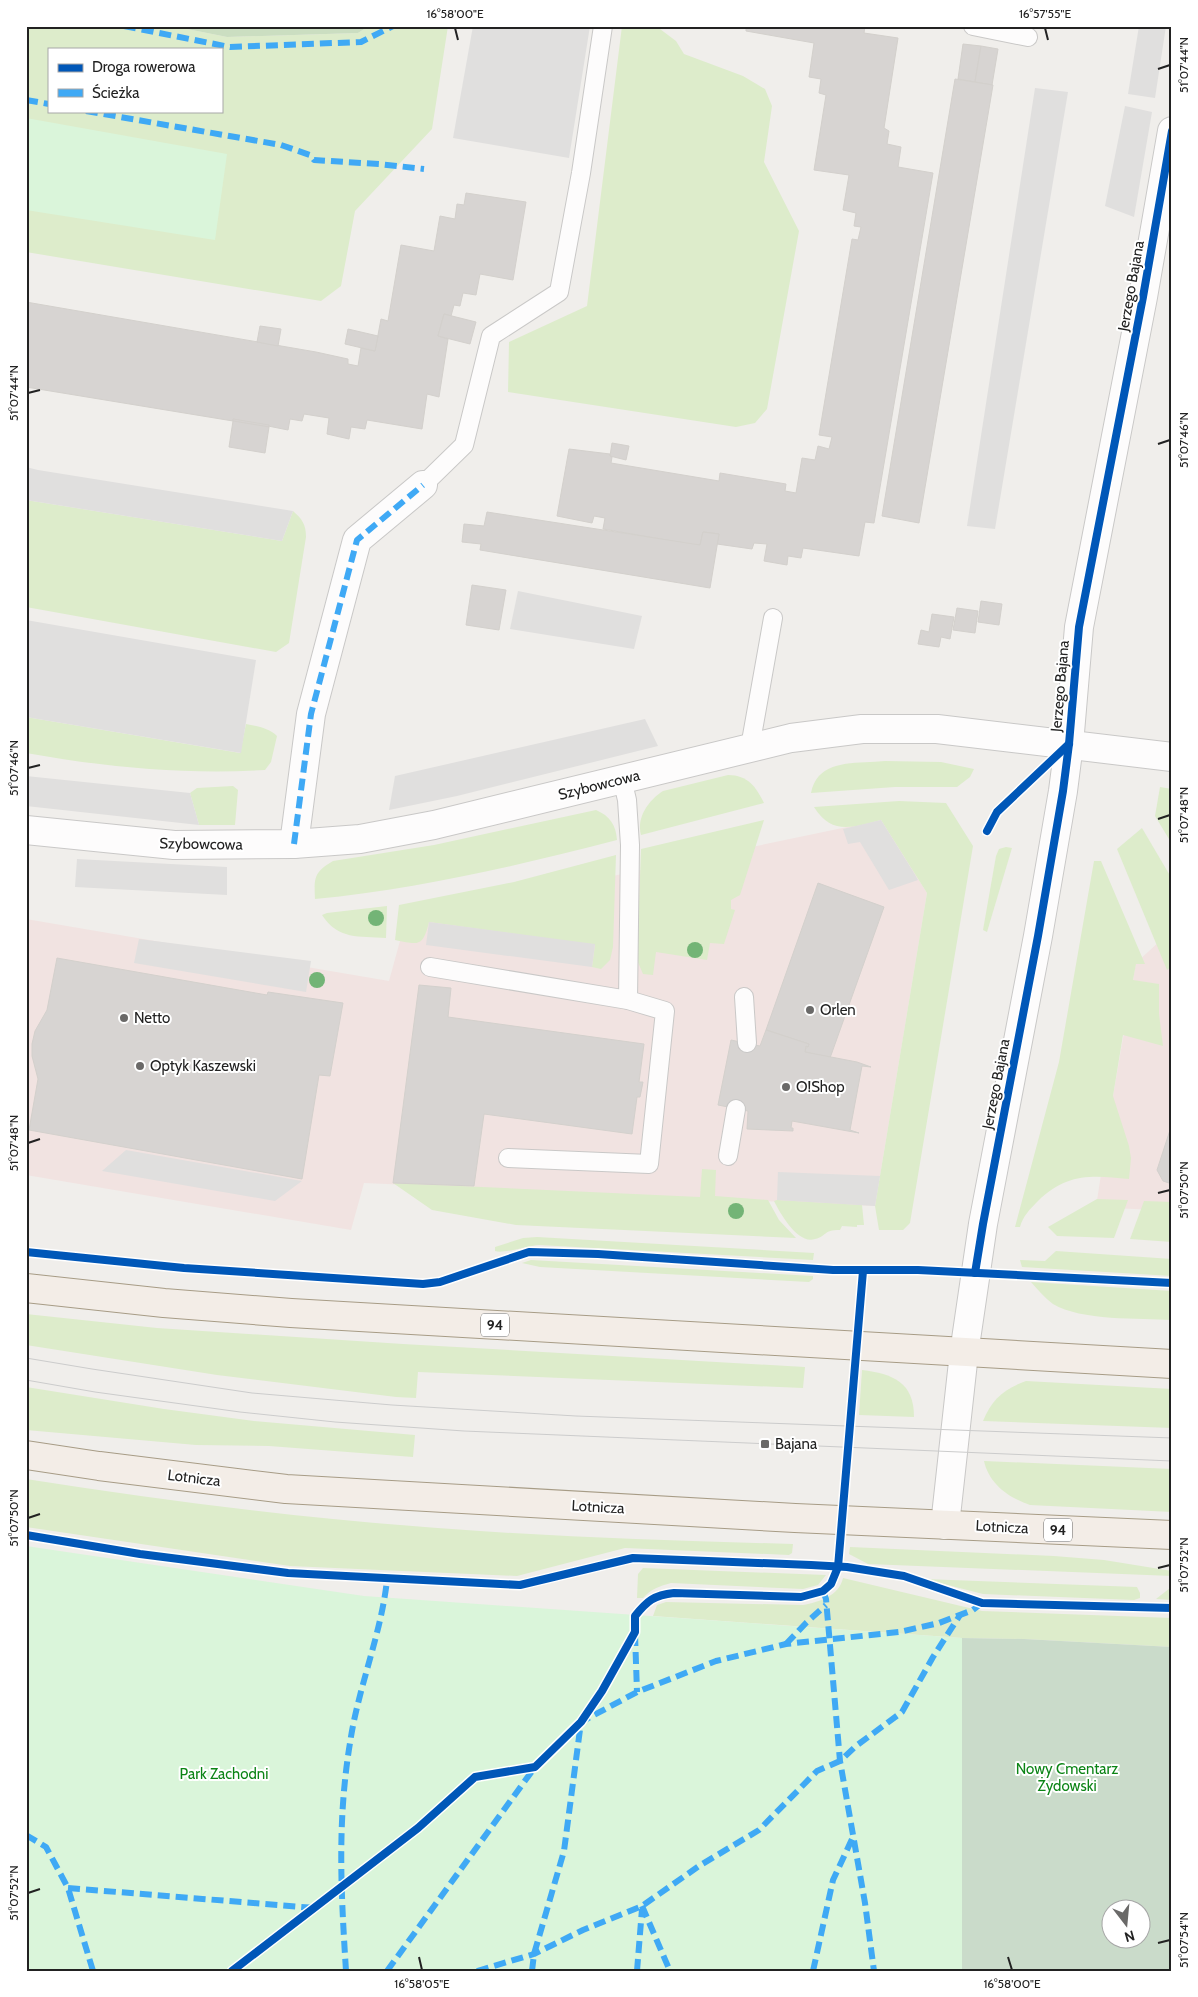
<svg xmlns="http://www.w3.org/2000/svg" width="1198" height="1997" font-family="Cabin,sans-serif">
<rect width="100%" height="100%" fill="#f0eeeb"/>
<g fill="#f1e3e1">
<path d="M881 820 927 893 875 1206 364 1183 351 1230 26 1175V919L389 981 406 919Z"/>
<path d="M1172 930V1211L1096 1207 1113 1096 1136 963Z"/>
</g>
<g fill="#ddeccb" fill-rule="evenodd">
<path d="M26 26H172L227 37 358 33 369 26H448L432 129 355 211 341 286 321 301 26 252ZM49 49H221V111H49Z"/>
<path d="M622 26H656L676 41 684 54 743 76 765 89 772 106 764 162 799 231 767 409 755 423 736 427 508 392 509 342 587 306Z"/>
<path d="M26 500 282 541 293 511C302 519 306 524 306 537L289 643 276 652 26 607Z"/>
<path d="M26 717 240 753 246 724C257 726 269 728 277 736L271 762 265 770C185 775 104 767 26 753Z"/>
<path d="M885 761 941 762 974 769 970 777 957 787H895L811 793C818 758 856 764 885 761Z"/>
<path d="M728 775C748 775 756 787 764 803L641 835C636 817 649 800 663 791Z"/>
<path d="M233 786 238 790 235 825H199L190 793 197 788Z"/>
<path d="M1160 787 1172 789V844L1155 816Z"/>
<path d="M899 801 946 803 973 846 910 1223 903 1230H879L875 1206 927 893 881 820C853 827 832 836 814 807Z"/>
<path d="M596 810C610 816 616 825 617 840 517 866 417 889 315 899 314 878 314 872 333 861L434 845Z"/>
<path d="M764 820 740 895 731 900V909L735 910 724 944 710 943 707 960 656 952 653 975 643 974 637 960 641 849Z"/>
<path d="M1142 828 1172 879V966L1167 970 1117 849Z"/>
<path d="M1006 847 1012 848 987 932 983 930 996 856 999 849Z"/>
<path d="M616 855 613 947 610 960 601 969 592 967 595 945 429 922C423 947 419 945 395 940L399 905 514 882Z"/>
<path d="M1094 861H1101L1145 964H1136L1133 980 1159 984V1014L1163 1046 1123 1035 1113 1096 1129 1146 1131 1158 1129 1179C1092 1175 1066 1173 1038 1201 1030 1209 1023 1216 1020 1227H1015L1059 1062Z"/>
<path d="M387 906 386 938C359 936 338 940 322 915L327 913Z"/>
<path d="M702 1169 716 1170 715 1196 768 1200 779 1220 796 1238 516 1225 432 1210 393 1183 700 1197Z"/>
<path d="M1097 1199 1128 1200 1114 1238 1057 1236 1048 1227Z"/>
<path d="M777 1200 862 1205 864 1225H857V1227L842 1226 840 1230C822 1230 828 1236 815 1239 798 1245 780 1213 774 1201Z"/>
<path d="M1144 1201 1172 1202V1242L1130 1239Z"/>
<path d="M537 1237 814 1253 813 1260 539 1245C527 1246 503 1254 495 1251V1247L523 1238Z"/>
<path d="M1056 1251 1172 1259V1276L1022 1267 1020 1260 1045 1261Z"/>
<path d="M531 1260 813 1276V1279L809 1282 540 1267 522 1263Z"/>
<path d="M1031 1282 1172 1291V1320C1139 1318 1081 1321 1053 1304 1045 1298 1038 1290 1031 1282Z"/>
<path d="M26 1314 157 1328 403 1344 805 1367 803 1388 418 1372 416 1398 396 1397 217 1375 26 1345Z"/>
<path d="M862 1370C893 1374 914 1382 914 1417L859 1415Z"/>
<path d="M1026 1381 1172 1389V1428L983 1421C992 1399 1004 1389 1026 1381Z"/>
<path d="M26 1387 164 1409 254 1421 415 1435 413 1457 269 1446 196 1445 26 1430Z"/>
<path d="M984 1461 1172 1469V1512L1030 1505C1009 1498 989 1484 984 1461Z"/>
<path d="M26 1479C176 1503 328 1521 480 1531 584 1538 688 1541 793 1544L792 1553 789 1555 625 1548 517 1576 290 1566 26 1527Z"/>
<path d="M850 1547 1054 1556 1104 1560 1172 1571V1576L868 1564 849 1554Z"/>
<path d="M643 1568 826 1575 818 1585 803 1589 671 1583C660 1586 651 1589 643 1598H637L638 1574Z"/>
<path d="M843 1578 982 1611 1172 1618V1647L1024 1639 962 1638 653 1616 657 1605 666 1602 803 1605C819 1602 839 1596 843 1578Z"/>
<path d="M924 1579 1137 1587 1140 1593V1598L1134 1600 983 1594Z"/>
<path d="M1170 1588H1172V1600L1156 1599Z"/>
</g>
<path fill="#cbdec1" d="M172 26H369L358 33 227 37Z"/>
<path fill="#cadbca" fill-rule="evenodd" d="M962 1638 1024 1639 1172 1647V1971H962ZM1110 1910H1140V1940H1110Z"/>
<g fill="#daf5da">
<path d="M26 118 227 154 215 240 26 210Z"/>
<path d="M26 1546 364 1596 962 1638V1971H26Z"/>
</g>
<g fill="#e0dfde">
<path d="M473 26H590L569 158 453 138Z"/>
<path d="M1139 26H1166L1155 98 1128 94Z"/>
<path d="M1035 88 1068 92 995 529 967 526Z"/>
<path d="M1125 106 1152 112 1134 217 1105 206Z"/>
<path d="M26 467 38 470 293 511 282 541 26 500Z"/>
<path d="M518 591 642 616 634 649 510 629Z"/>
<path d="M26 620 256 660 241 753 26 717Z"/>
<path d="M645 719 658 746 457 796 389 810 395 776Z"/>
<path d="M26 776 190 793 199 825 26 806Z"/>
<path d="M881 820 914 873 918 880 889 890 860 842 848 844 843 829Z"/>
<path d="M77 859 227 867V895L75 887Z"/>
<path d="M429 922 595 944 592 967 426 945Z"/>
<path d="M139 939 311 961 306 992 134 963Z"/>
<path d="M126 1150 302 1181 275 1201 102 1171Z"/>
<path d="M778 1172 880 1176 875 1206 777 1200Z"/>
</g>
<g fill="#d7d4d2" stroke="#d3d0cc">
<path d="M746 26H865L864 33 898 38 884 128 889 131 887 144 901 147 898 167 933 173 874 523 865 522 859 556 803 548 801 558 788 556 787 565 764 561 767 544 754 543 752 549 717 544 719 534 703 532 700 545H695L603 529 605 518 594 516 592 523 557 516 569 449 610 454V456L612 457 611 463 719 481 720 473 786 484 785 491 796 493 802 458 815 460 818 446 829 449 832 437 819 435 852 239 858 240 861 227 854 226 856 213 843 210 849 175 814 170 826 95 819 93 821 79 809 77 814 43 746 31Z"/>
<path d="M963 44 981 46 975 82 958 79Z"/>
<path d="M981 46 998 49 992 85 975 82Z"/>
<path d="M955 79 993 85 919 523 882 516Z"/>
<path d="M466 193 526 202 513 280 480 274 476 295 463 293 460 306 454 305 451 316 444 314 438 336 448 339 439 397 427 394 422 429 367 420 365 429 351 427 349 439 327 434 329 418 304 414 302 421 290 419 288 430 233 419V421L26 387V302L316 352 348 359V364L358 366 361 348 375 351 381 319 388 321 401 245 434 251 440 216 455 219 457 204 464 205Z"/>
<path d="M444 314 476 322 470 344 438 336Z"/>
<path d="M260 326 281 329 278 346 257 342Z"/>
<path d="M348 329 378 336 375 351 345 344Z"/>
<path d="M233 419 269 425V427L233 421Z"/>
<path d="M233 421 269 427 265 453 229 447Z"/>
<path d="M612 443 629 446 626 460 610 456Z"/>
<path d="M487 512 700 545 703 532 719 534 710 588 480 550 481 544 462 542 464 524 484 526Z"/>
<path d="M472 585 506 590 499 630 466 625Z"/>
<path d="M981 601 1002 604 999 625 978 622Z"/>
<path d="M957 608 978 611 975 633 953 630Z"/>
<path d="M932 614 954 617 950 639 941 637 939 647 918 644 921 630 929 632Z"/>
<path d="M818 883 884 907 830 1058 805 1052 806 1046 808 1047 809 1044 766 1030Z"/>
<path d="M57 958 267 995 268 992 343 1003 330 1076 319 1075 302 1179 29 1130 38 1079 32 1056V1044L35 1031 47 1010Z"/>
<path d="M419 985 451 988 448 1017 644 1044 639 1082H643L640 1097H637L632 1134 484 1114 474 1186 393 1183Z"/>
<path d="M766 1030 809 1044 808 1047 806 1046 805 1052 857 1062 871 1067 862 1066 850 1130 859 1133 792 1121 791 1128H793V1131L747 1129 748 1111 718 1105 731 1040 760 1046Z"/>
<path d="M1172 1124V1184L1163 1181 1157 1170Z"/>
</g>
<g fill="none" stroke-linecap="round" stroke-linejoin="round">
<defs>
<g id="lane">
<path d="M973 26 1028 37"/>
<path d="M423 485 464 445 491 336 559 292 581 173 603 26"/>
<path d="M750 747 773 618"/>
<path d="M622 779 627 800 630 845 628 1000"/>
<path d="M430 967 628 1000 665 1011 649 1164 508 1158"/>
<path d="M744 997 747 1043"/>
<path d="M728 1156 736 1109"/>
</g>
<g id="street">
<path d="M26 830 174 845 294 844 360 839 434 825 791 738 862 729H937L1172 757"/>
<path d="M294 844 311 714 357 540 423 485"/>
<path d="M945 1525 964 1353 983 1224 1038 936 1063 791 1069 744 1079 627 1143 297 1172 131"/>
</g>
<g id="primary">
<path d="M26 1288 164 1303 291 1313 1172 1364"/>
<path d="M26 1455 99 1466 286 1489 795 1518 1172 1535"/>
</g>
</defs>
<use href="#lane" stroke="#c9c8c7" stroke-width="20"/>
<use href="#street" stroke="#c9c8c7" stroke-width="30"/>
<use href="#primary" stroke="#a79c86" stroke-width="30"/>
<use href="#lane" stroke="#fdfcfc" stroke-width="18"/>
<use href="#street" stroke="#fdfcfc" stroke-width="28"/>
<use href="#primary" stroke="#f3ede7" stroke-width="28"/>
<g stroke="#ccc" stroke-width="1">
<path d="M26 1358 92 1369 252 1393 392 1405 576 1416 1172 1438"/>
<path d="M26 1380 95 1392 240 1412 335 1422 464 1431 1172 1461"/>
</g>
<g stroke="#3fa9f5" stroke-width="6" stroke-dasharray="12 6" stroke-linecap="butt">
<path d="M124 26 230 47 361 42 393 26"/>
<path d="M26 100 49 104"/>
<path d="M86 111 281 145 310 155 314 160 379 164 424 169"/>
<path d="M294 844 311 714 357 540 423 485"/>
<path d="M823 1591 826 1599 840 1761 865 1903 874 1971"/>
<path d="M635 1634 637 1692"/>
<path d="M786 1644 806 1623 826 1605"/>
<path d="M26 1835 46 1847 68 1888 93 1971"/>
<path d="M68 1888 315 1908"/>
<path d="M642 1906 670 1971"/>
<path d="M346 1971C341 1892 337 1822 350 1743 358 1688 381 1635 387 1580"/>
<path d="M387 1971 535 1767"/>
<path d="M477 1971 534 1954 583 1930 642 1906 699 1866 759 1830 817 1771 840 1761 856 1746 902 1712 933 1657 960 1615"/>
<path d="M532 1971 534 1954 564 1851 581 1722 637 1692 716 1661 786 1644 899 1632 939 1623 973 1610 982 1603"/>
<path d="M637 1971 642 1909"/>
<path d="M813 1971 833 1880 853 1837"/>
</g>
<defs>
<g id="cycleway">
<path d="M987 831 997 812 1069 744"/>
<path d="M26 1252 184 1268 423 1284 440 1282 529 1252 598 1254 833 1270H918L1172 1283"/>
<path d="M975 1273 983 1224 1038 936 1063 791 1069 744 1079 627 1143 297 1172 131"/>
<path d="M26 1535 140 1554 288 1573 520 1585 633 1558 811 1565 847 1567 904 1576 982 1603 1172 1608"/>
<path d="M232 1971 418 1828 475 1777 535 1767 581 1722 602 1691 635 1632V1616C647 1601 654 1595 674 1593L801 1597 823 1591 831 1584 838 1567 863 1271"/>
</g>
</defs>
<use href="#cycleway" stroke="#fff" stroke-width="11"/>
<use href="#cycleway" stroke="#0057b8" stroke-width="8"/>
</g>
<g fill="#73b476">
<circle cx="376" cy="918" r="8"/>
<circle cx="695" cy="950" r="8"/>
<circle cx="317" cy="980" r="8"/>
<circle cx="736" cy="1211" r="8"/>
</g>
<path fill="none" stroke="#222" stroke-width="2" d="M455 28 458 40M1045 28 1048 40M1158 69 1170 65M28 393 40 390M1158 444 1170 440M28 768 40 765M1158 819 1170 815M28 1143 40 1139M1158 1193 1170 1190M28 1518 40 1514M1158 1568 1170 1565M28 1893 40 1889M1158 1943 1170 1940M419 1957 422 1970M1008 1957 1012 1970"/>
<g fill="#6a6968" stroke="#fff" stroke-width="2">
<circle cx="810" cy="1010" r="5"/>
<circle cx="124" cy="1018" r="5"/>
<circle cx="140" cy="1066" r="5"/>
<circle cx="786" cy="1087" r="5"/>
<rect x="760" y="1439" width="10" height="10" rx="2.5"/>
</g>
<g text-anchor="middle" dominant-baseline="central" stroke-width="4" stroke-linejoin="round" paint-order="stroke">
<g fill="#fff" stroke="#646464" stroke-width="1">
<rect x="481" y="1313.5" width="28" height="23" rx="4"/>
<rect x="1044" y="1518.5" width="28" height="23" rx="4"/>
</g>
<g font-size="14" font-weight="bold" fill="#222">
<text x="495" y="1325">94</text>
<text x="1058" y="1530">94</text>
</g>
<g font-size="15" fill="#222" stroke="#fff">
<text transform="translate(1131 286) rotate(-80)">Jerzego Bajana</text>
<text transform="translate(1060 686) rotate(-85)">Jerzego Bajana</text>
<text transform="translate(599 785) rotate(-14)">Szybowcowa</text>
<text transform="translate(201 844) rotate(1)">Szybowcowa</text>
<text transform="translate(996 1084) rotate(-79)">Jerzego Bajana</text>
<text transform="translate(194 1478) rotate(7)">Lotnicza</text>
<text transform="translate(598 1507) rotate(3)">Lotnicza</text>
<text transform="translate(1002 1527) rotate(3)">Lotnicza</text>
</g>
<g font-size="15" fill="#222" stroke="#fff" text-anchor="start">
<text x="820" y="1010">Orlen</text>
<text x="134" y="1018">Netto</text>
<text x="150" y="1066">Optyk Kaszewski</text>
<text x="796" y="1087">O!Shop</text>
<text x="775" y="1444">Bajana</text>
</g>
<g font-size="15" fill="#0c8416" stroke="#fff">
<text x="1067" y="1769">Nowy Cmentarz<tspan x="1067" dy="17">Żydowski</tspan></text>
<text x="224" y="1774">Park Zachodni</text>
</g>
</g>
<rect width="1198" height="1997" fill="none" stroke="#ffffff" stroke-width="55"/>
<rect x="48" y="48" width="175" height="65" fill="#ffffff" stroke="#a7a7a7"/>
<rect x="58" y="64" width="25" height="8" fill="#0057b8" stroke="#a7a7a7"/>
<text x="92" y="72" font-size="15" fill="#222222">Droga rowerowa</text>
<rect x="58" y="89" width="25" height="8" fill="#3fa9f5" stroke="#a7a7a7"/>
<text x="92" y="98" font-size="15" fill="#222222">Ścieżka</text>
<g transform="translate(1126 1924) rotate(164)"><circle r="24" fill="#ffffff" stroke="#a7a7a7"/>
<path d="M0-4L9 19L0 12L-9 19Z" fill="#6a6968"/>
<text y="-8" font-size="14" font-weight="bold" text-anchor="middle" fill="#222222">N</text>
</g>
<rect x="28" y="28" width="1142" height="1942" fill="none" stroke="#222" stroke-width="2"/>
<g font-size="12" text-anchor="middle" fill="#222">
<text x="455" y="18">16°58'00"E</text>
<text x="1045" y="18">16°57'55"E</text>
<text transform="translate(1184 65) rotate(-90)" y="4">51°07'44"N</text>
<text transform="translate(14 393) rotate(-90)" y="4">51°07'44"N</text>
<text transform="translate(1184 440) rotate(-90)" y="4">51°07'46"N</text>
<text transform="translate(14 768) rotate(-90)" y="4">51°07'46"N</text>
<text transform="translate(1184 815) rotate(-90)" y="4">51°07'48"N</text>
<text transform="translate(14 1143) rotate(-90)" y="4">51°07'48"N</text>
<text transform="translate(1184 1190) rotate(-90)" y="4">51°07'50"N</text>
<text transform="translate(14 1518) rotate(-90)" y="4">51°07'50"N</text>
<text transform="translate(1184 1565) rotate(-90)" y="4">51°07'52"N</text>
<text transform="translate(14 1893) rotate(-90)" y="4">51°07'52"N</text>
<text transform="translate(1184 1940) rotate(-90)" y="4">51°07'54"N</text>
<text x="422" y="1988">16°58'05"E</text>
<text x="1012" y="1988">16°58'00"E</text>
</g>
</svg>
